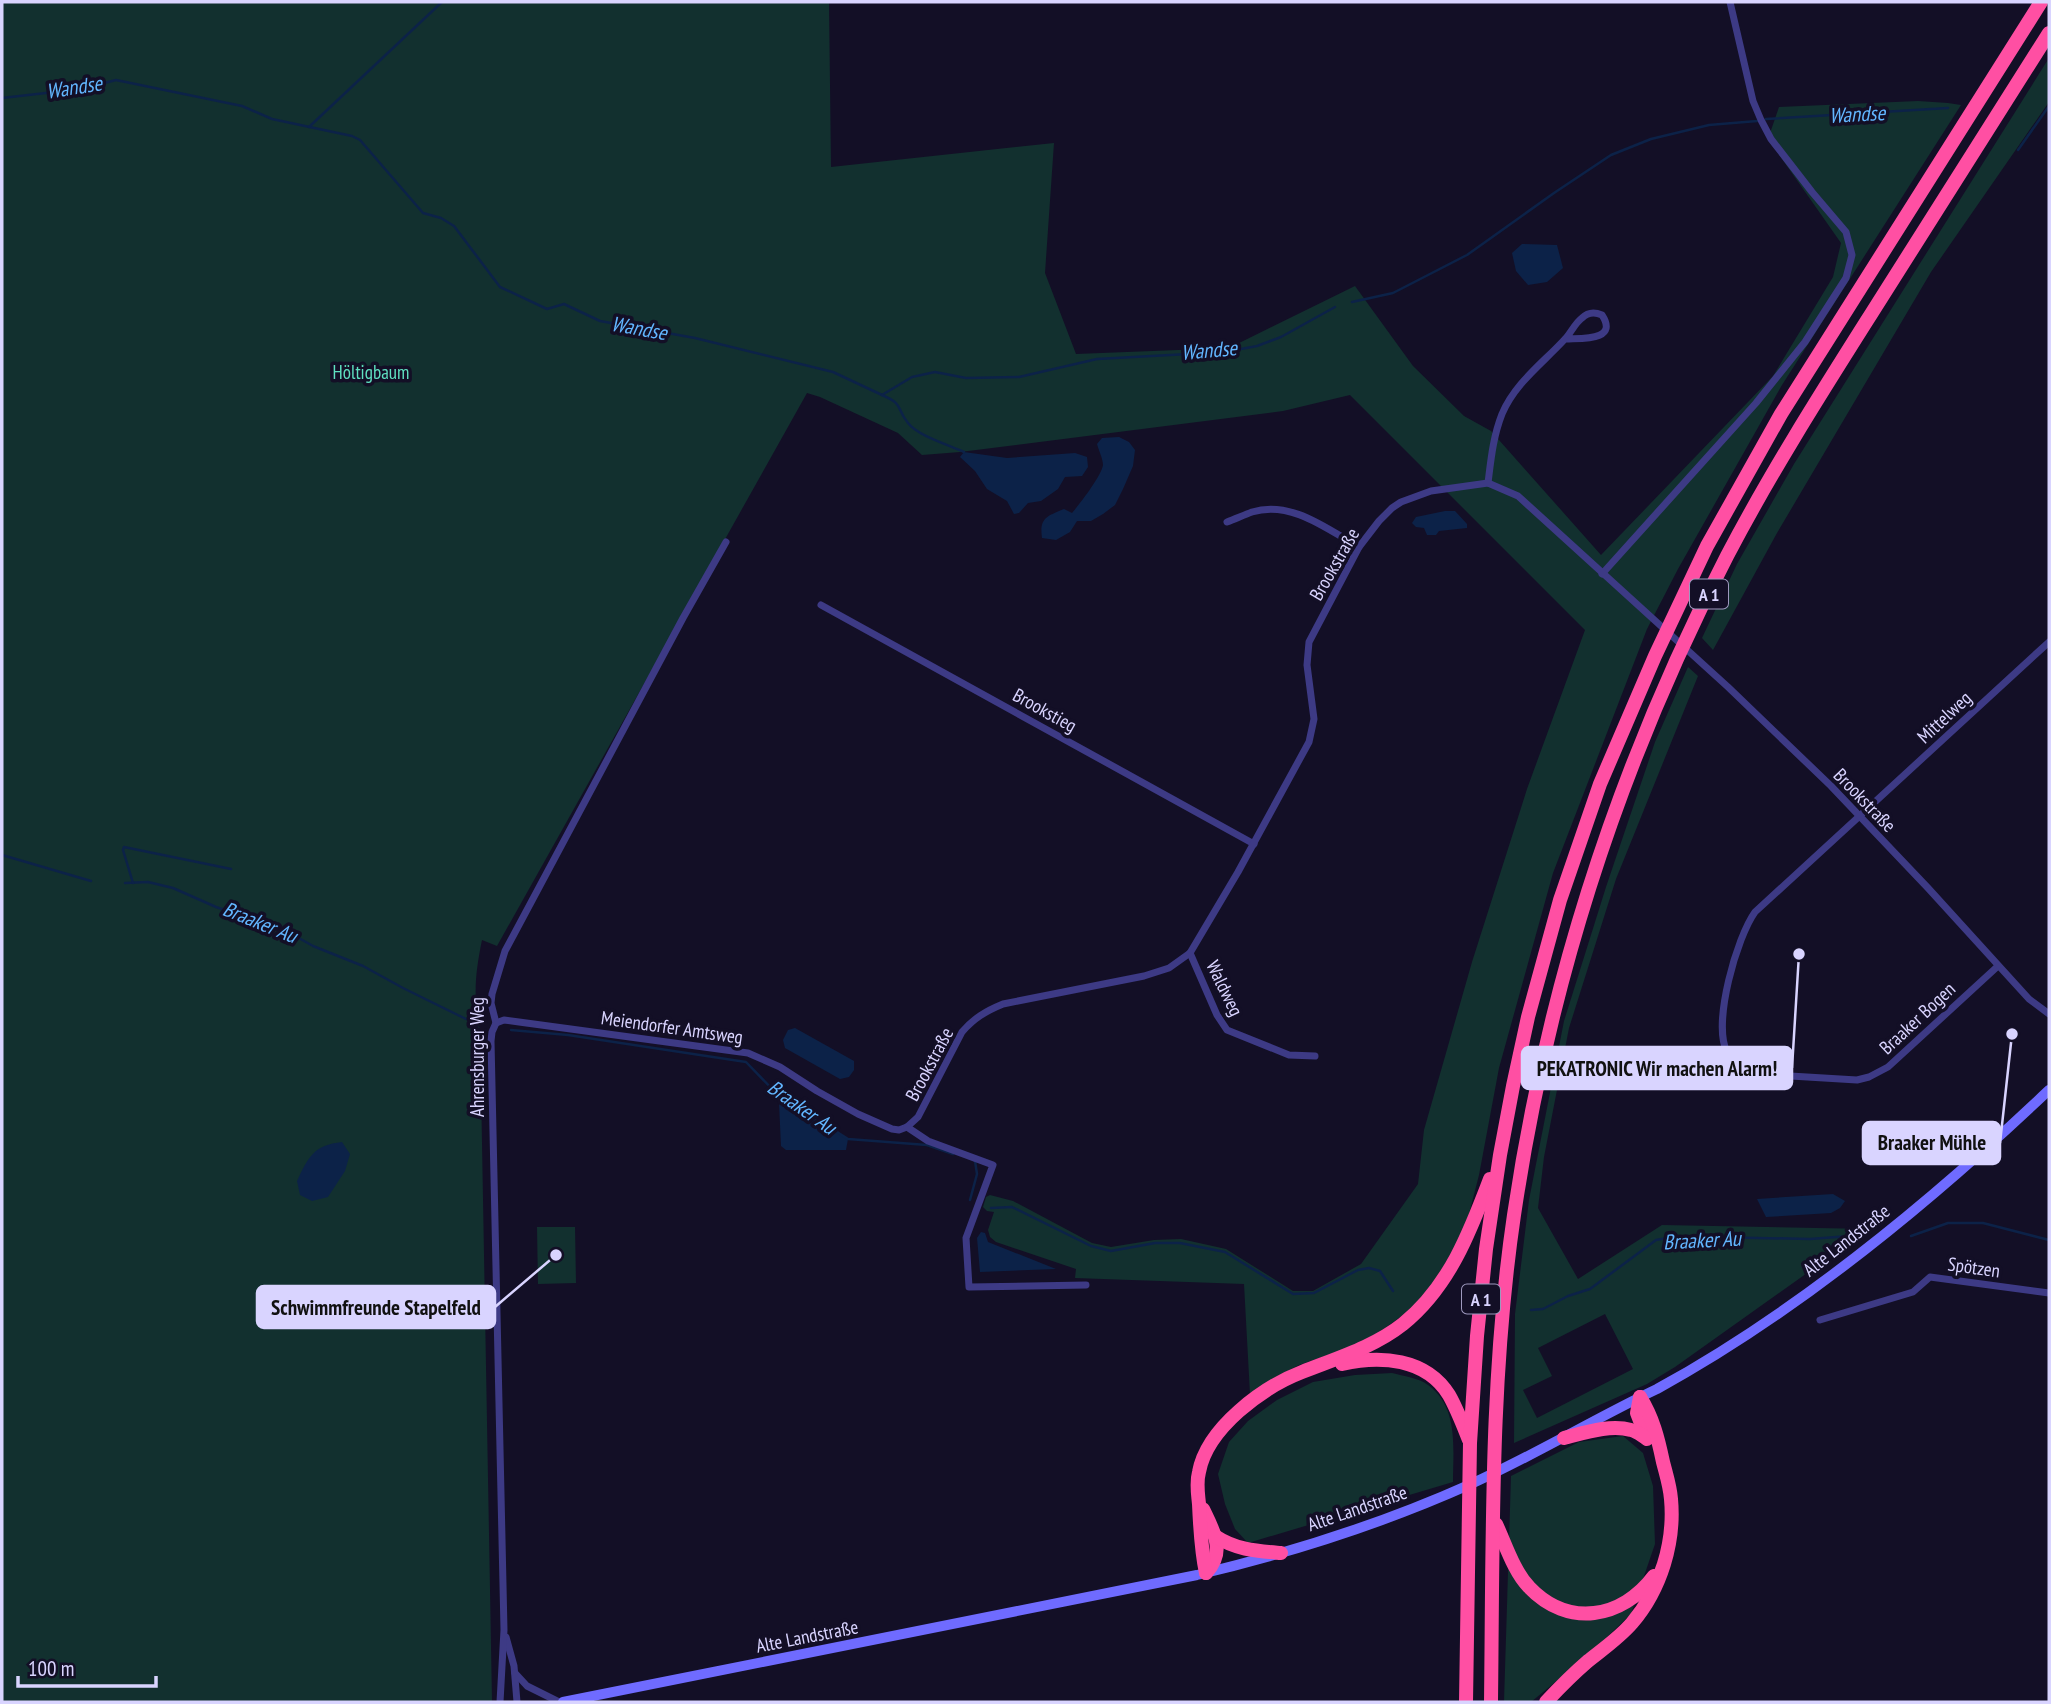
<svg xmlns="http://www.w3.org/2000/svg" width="2051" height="1704" font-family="'PT Sans Narrow',sans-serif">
<rect width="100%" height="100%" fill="#130f26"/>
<g fill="#12302f" fill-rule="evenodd">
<path d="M2 2H829L831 167 1054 143 1045 273 1076 354 1229 348 1355 286 1413 366 1464 416 1491 431 1601 555 1773 376 1833 277 1841 243 1768 139 1779 107 1918 101 1948 103 1961 105 1782 385 1678 569 1647 629 1553 873 1499 1068 1479 1175 1469 1214 1460 1237 1434 1283 1414 1307 1378 1333 1354 1346 1299 1365 1272 1379 1250 1394 1244 1284 1075 1278 1076 1269 996 1242 990 1237 988 1230 994 1212 987 1211 983 1207 986 1197 990 1195 1013 1201 1092 1243 1111 1247 1154 1240 1181 1239 1226 1249 1293 1291H1313L1361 1264 1418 1184 1424 1130 1472 962 1527 789 1585 630 1350 395 1283 411 960 452 922 455 898 433 820 397 807 393 497 946 482 940C475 974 473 997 480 1031L492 1701 2 1702Z"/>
<path d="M2049 58V102L1931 272 1777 533 1713 650 1702 638 1737 564 1794 464Z"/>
<path d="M1688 667 1698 676 1616 879 1569 1028 1544 1157 1538 1208 1578 1279 1662 1225 1869 1229 1675 1367 1647 1384 1514 1443 1515 1314 1529 1200 1564 1021 1606 887 1655 742ZM1605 1314 1633 1369 1537 1418 1523 1390 1552 1376 1538 1348Z"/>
<path d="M537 1227H575L576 1283 538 1284Z"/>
<path d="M1392 1373C1403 1376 1419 1378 1428 1385 1459 1407 1453 1449 1453 1482L1248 1543 1235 1529 1225 1504 1218 1474 1229 1442 1248 1421 1277 1400 1313 1382 1355 1375Z"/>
<path d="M1623 1436 1643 1453 1653 1486 1655 1544 1631 1614 1588 1655 1531 1702H1504L1511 1476 1579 1442Z"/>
</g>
<g fill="#0c2248">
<path d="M1522 244 1557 245 1563 268 1547 282 1528 285 1516 271 1512 253Z"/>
<path d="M1119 437 1129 442 1135 450 1133 466 1123 489 1115 505 1103 514 1091 521H1077L1070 532 1056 540 1042 538C1039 517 1048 516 1064 509L1072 513C1079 505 1102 475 1103 465 1103 459 1099 451 1097 444L1102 438Z"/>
<path d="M964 452 1007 458 1075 453 1087 457 1088 467 1082 476 1065 477 1058 489 1041 501 1028 503 1019 513 1014 514 1007 501 987 489 975 471 960 457Z"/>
<path d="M1445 511H1455L1467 524V528L1439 531 1436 535H1427L1424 528 1416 527 1412 523 1416 517Z"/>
<path d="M795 1028 854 1061V1070L849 1077 840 1079 785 1048 783 1040 788 1030Z"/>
<path d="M776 1093 848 1139 846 1150H786L781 1146 779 1103Z"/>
<path d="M342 1142 350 1154 345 1171 328 1197 312 1201 300 1195 297 1181C308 1157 314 1145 342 1142Z"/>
<path d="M1833 1194 1845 1201 1840 1208 1831 1213 1766 1217 1757 1199Z"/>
<path d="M981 1232 985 1233 988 1242 1056 1269 980 1272 977 1238Z"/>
</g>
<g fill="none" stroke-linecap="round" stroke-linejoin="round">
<g stroke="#0c2248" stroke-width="2.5">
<path d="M2 98 81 89 116 80 242 106 272 119 352 136 360 140 423 213 441 218 454 226 500 287 547 309 564 304 600 321 695 338 833 372 882 395 912 377 935 372 966 378 1019 377 1097 359 1225 352 1257 346 1281 337 1335 307"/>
<path d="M1766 119 1948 108"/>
<path d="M309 127 442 2"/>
<path d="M2018 150 2049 106"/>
<path d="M1352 302 1393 293 1467 255 1554 193 1611 155 1651 139 1709 125 1757 121"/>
<path d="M882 395C905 405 895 407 908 423 918 436 949 445 964 452"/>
<path d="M2 855 91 881"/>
<path d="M125 883 148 882 173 888 216 907 288 932 313 946 363 966 403 988 466 1019"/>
<path d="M133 883 123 850 124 847 231 869"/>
<path d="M511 1030 568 1035 746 1062 776 1093 848 1139 927 1145 953 1154"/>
<path d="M970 1200 977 1174 975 1161 973 1160"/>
<path d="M991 1208 1012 1207 1091 1246 1111 1251 1155 1243H1180L1225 1252 1293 1294 1314 1293 1358 1270 1369 1268 1380 1271 1393 1291"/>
<path d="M1911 1236 1948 1223H1983L2049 1240"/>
<path d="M1531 1310 1543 1309 1568 1296 1590 1289 1656 1240 1673 1237 1700 1241 1710 1237 1810 1239 1850 1236"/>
</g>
<g stroke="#3d3a85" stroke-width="7">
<path d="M1488 483C1491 459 1493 437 1502 414 1515 383 1543 363 1565 339 1571 333 1575 323 1582 318 1588 312 1595 312 1602 315 1619 341 1581 338 1566 339"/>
<path d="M1227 522C1235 519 1244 515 1252 512 1291 500 1327 529 1359 547"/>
<path d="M1602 574 1756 403 1805 342 1846 278 1852 255 1846 232 1812 192 1771 139 1761 120 1753 101 1730 2"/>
<path d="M821 605 1254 844"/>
<path d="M1190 953 1217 1015 1227 1030 1289 1055 1315 1056"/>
<path d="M1998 966 1888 1067 1869 1077 1857 1080 1757 1074C1746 1069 1733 1063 1727 1052 1712 1023 1737 937 1755 912L2049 642"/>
<path d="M496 1023 504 1020 519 1022 748 1053 780 1067 817 1091 858 1114 892 1129 899 1130 907 1127 918 1117 962 1032C974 1018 986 1011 1003 1004L1144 976 1169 968 1190 953 1238 872 1309 742 1314 719 1307 665 1309 642 1359 547 1379 521 1392 508 1401 502 1431 491 1488 483 1518 496 1728 687 1831 786 1928 888 2029 999 2049 1014"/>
<path d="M907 1127 928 1141 993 1165 966 1238 969 1287 1086 1285"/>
<path d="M1820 1320 1913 1292 1930 1277 2049 1293"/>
<path d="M506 1637 514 1666 517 1702"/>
<path d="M515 1673 527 1686 559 1702"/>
<path d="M500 1702 504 1630 491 1041 492 1032 496 1023 491 1003 492 994 505 951 683 618 726 542"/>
</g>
<path stroke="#6f6bff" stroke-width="10" d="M563 1702 1197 1575C1290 1553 1384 1523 1471 1484 1535 1455 1594 1419 1657 1389 1798 1312 1933 1200 2049 1090"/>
<g stroke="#ff4fa3" stroke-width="14">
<path d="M1342 1364C1380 1355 1426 1358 1449 1395 1457 1409 1463 1425 1469 1440"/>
<path d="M1640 1397 1637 1413 1647 1439"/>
<path d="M1564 1438C1584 1433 1610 1424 1631 1430 1636 1431 1641 1435 1646 1438"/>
<path d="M1203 1509C1214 1532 1226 1551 1206 1573"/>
<path d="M1496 1524C1505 1543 1514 1572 1529 1587 1568 1628 1622 1619 1654 1576"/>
<path d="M1215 1536C1236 1550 1257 1551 1281 1553"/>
<path d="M1206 1573C1201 1550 1200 1527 1199 1504 1198 1493 1196 1483 1199 1472 1207 1428 1263 1387 1302 1372 1337 1358 1374 1347 1403 1324 1449 1287 1470 1232 1490 1179"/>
<path d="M1466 1702 1470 1443 1477 1336 1486 1249 1500 1155 1513 1086 1528 1017 1560 900 1600 784 1655 656 1707 546 1781 414 2041 2"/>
<path d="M1491 1702C1493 1540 1490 1377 1514 1215 1548 985 1620 762 1727 556 1773 468 1827 384 1880 300 1936 211 1993 122 2049 33"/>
<path d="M1546 1702C1559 1688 1573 1674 1588 1661 1603 1649 1619 1638 1632 1623 1661 1589 1675 1542 1671 1499 1670 1486 1666 1474 1663 1462 1658 1438 1653 1418 1640 1397"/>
</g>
</g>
<g text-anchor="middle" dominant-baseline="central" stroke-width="7" stroke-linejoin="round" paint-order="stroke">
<g fill="#130f26" stroke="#9e99be" stroke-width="2">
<rect x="1690" y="579.5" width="38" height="29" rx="5"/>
<rect x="1462" y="1284.5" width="38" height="29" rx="5"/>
</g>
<g font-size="18" font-weight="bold" fill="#d9d4ff">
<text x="1709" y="594">A 1</text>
<text x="1481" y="1299">A 1</text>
</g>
<g font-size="19" fill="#5fe0c0" stroke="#130f26">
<text x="371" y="372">Höltigbaum</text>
</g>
<g font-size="19" fill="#d9d4ff" stroke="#130f26">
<text transform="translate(1334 564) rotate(-60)">Brookstraße</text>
<text transform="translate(1045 710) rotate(29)">Brookstieg</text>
<text transform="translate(1944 717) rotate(-43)">Mittelweg</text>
<text transform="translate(1865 800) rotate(46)">Brookstraße</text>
<text transform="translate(1225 988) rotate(64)">Waldweg</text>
<text transform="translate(1917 1018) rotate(-43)">Braaker Bogen</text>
<text transform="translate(672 1027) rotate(8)">Meiendorfer Amtsweg</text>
<text transform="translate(477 1057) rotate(-90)">Ahrensburger Weg</text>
<text transform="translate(929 1064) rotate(-62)">Brookstraße</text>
<text transform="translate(1846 1240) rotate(-38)">Alte Landstraße</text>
<text transform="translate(1974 1267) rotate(8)">Spötzen</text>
<text transform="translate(1357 1508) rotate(-19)">Alte Landstraße</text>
<text transform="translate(807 1636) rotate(-11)">Alte Landstraße</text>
</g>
<g font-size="21" font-style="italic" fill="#62b6ff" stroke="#130f26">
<text transform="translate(74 87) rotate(-9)">Wandse</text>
<text transform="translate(1857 114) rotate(-3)">Wandse</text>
<text transform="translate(639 328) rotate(10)">Wandse</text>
<text transform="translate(1209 350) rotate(-5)">Wandse</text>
<text transform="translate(260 922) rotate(22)">Braaker Au</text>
<text transform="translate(802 1107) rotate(35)">Braaker Au</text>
<text transform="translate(1702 1240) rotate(-3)">Braaker Au</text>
</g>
</g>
<path fill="none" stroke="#d9d4ff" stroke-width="2.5" d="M1799 954L1792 1068M2012 1034L2000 1143M556 1255L495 1307"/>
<g fill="#d9d4ff" stroke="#130f26" stroke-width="2.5">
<circle cx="1799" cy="954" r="7"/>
<circle cx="2012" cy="1034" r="7"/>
<circle cx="556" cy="1255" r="7"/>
</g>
<g fill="#d9d4ff" stroke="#d9d4ff" stroke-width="2.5">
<rect x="1522" y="1047" width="270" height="42" rx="7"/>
<rect x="1863" y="1122" width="137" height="42" rx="7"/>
<rect x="257" y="1286" width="238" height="42" rx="7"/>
</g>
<g font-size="21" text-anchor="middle" font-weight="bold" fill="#111">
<text x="1657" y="1076">PEKATRONIC Wir machen Alarm!</text>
<text x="1932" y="1150">Braaker Mühle</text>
<text x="376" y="1315">Schwimmfreunde Stapelfeld</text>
</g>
<rect width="2051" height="1704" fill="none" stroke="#d9d4ff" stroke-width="7"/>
<path d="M18 1676v10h138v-10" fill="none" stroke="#d9d4ff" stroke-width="3.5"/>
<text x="28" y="1676" font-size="21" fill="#d9d4ff" stroke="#130f26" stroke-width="5" paint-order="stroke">100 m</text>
</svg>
